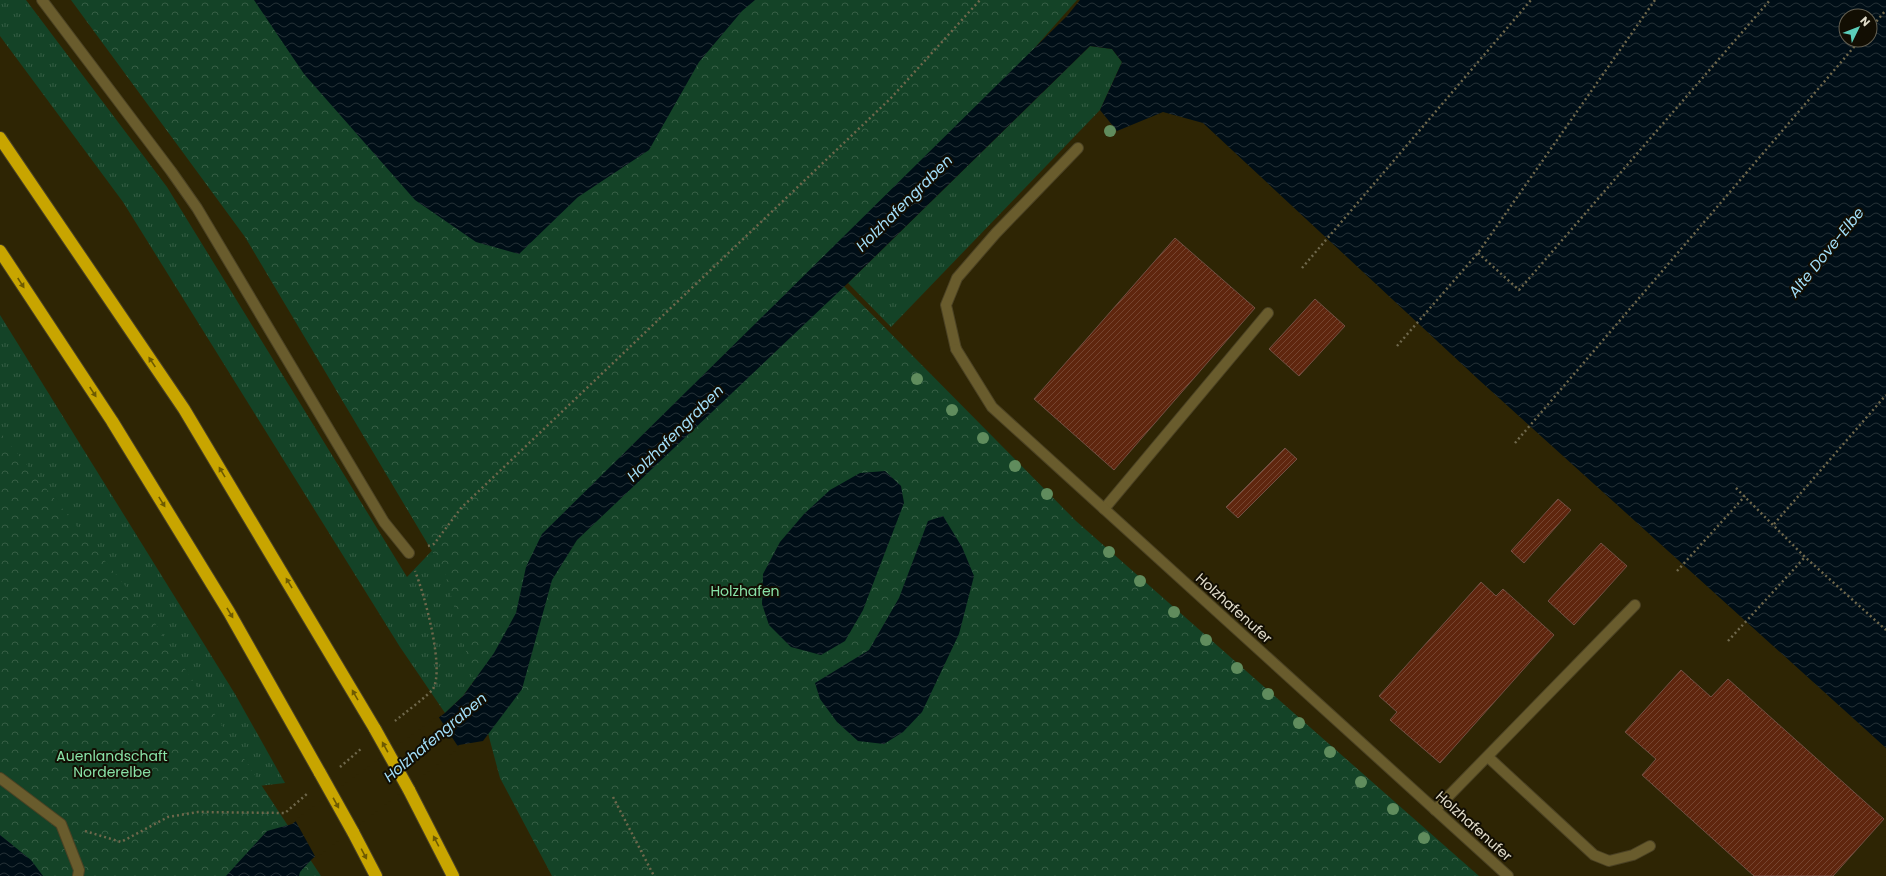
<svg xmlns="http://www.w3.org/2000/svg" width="1886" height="876" font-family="Poppins,sans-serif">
<defs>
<pattern id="grass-tufts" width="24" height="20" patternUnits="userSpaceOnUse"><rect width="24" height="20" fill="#144327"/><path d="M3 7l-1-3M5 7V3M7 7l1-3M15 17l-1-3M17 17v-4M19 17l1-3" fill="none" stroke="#365e45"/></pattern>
<pattern id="park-crowns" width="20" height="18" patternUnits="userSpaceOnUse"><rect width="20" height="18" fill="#144327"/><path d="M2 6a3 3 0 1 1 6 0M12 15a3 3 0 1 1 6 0" fill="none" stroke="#365e45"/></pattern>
<pattern id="water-waves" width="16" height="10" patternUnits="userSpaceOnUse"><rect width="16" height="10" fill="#000e17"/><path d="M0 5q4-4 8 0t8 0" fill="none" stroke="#253137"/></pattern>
<pattern id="building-hatch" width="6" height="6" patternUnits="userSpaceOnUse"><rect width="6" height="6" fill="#5f260e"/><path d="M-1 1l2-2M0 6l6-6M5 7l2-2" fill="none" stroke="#764530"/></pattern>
</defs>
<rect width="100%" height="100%" fill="#2e2504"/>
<g fill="url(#grass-tufts)">
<path d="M0 0H26L167 187 407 577 532 445 494 653 463 696 445 713 400 647 123 202 0 36Z"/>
<path d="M1090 46 1112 49 1122 62 1100 110 891 327 848 283Z"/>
<path d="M0 315 235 694 285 783 196 793 0 747Z"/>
</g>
<g fill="url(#park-crowns)">
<path d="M71 0H1077L939 156 819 261 1076 521 1479 876H552L500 778 445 573 245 237Z"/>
<path d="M0 432 153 620 321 876H0Z"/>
</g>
<g fill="url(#water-waves)" fill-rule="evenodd">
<path d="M254 0H755L742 11 699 62 649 150 578 197 519 254 476 242 415 200 304 74Z"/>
<path d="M1080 0H1886V748L1479 380 1203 123 1163 112 1117 131 1100 110 1122 62 1112 49 1090 46 848 283 577 540 552 580 522 689 483 741 459 745 312 859 300 872 299 876H226L267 831 292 824 445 713 463 696 494 653 516 613 526 567 542 534 1067 16ZM1846 16H1870V40H1846Z"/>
<path d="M885 471 901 486 904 503 863 610 845 641 821 655 791 647 769 625 762 604 763 574 780 542 804 514 830 490 860 473Z"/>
<path d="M943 516 962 547 974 576 959 634 922 712 903 732 884 744 858 741 837 722 820 699 815 683 869 650 899 598 928 521Z"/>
<path d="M0 835 31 860 43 876H0Z"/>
</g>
<path fill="#2e2504" d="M438 716 459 748 316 858 295 820Z"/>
<g fill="url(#building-hatch)" stroke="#725044">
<path d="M1175 238 1255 308 1114 470 1034 399Z"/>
<path d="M1315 299 1345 326 1299 376 1269 349Z"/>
<path d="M1285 448 1297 459 1238 518 1226 507Z"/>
<path d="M1558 499 1571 510 1524 563 1511 551Z"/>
<path d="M1601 543 1627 566 1574 625 1548 601Z"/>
<path d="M1481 582 1496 596 1503 589 1554 635 1440 763 1390 720 1397 712 1379 696Z"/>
<path d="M1681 670 1711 697 1728 679 1884 819 1833 876H1754L1642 775 1656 759 1625 732Z"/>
</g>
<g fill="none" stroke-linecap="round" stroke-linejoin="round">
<defs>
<g id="service">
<path d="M42 0 171 171 197 208 384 522 409 553"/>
<path d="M956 349 946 305 957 278 996 233 1078 148"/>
<path d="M1104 509 1268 313"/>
<path d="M1488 757 1594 855 1609 861 1633 855 1650 846"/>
<path d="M0 778 61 824 79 870 78 876"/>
<path d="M1435 810 1635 605"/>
</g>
<path id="minor" d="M956 349 992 407 1508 876"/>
<g id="motorway">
<path d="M0 138 184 409 375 729"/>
<path d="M0 251 112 421 229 612 320 773"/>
<path d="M409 790 453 876"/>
<path d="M353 832 376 876"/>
</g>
</defs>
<use href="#service" stroke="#4b4224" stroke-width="12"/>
<use href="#minor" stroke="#4b4224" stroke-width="12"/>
<use href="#motorway" stroke="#4b4224" stroke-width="14"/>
<g stroke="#6f684c" stroke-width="2.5" stroke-dasharray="2 3" stroke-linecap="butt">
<path d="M1870 29 1886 10"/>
<path d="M1478 253 1519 290 1770 0"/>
<path d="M1302 268 1531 0"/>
<path d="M1397 346 1478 253 1655 0"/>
<path d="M1515 443 1860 40"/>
<path d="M1736 488 1805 557 1886 630"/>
<path d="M1774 524 1886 395"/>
<path d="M428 546 434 544 461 508 891 98 980 0"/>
<path d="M1677 571 1745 496"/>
<path d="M1728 641 1805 557"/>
<path d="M395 721C402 715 430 694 433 689 445 668 424 593 415 571"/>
<path d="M340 767 362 748"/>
<path d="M613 797 654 876"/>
<path d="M85 831 121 842 168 817 198 812 285 813 308 793"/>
</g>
<use href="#service" stroke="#695c2d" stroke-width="10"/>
<use href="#minor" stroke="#695c2d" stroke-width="10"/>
<use href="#motorway" stroke="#c8a500" stroke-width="12"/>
<defs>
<g id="motorway-bridge">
<path d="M375 729 409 790"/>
<path d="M320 773 353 832"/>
</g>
</defs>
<use href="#motorway-bridge" stroke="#4b4224" stroke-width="14" stroke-linecap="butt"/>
<use href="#motorway-bridge" stroke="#c8a500" stroke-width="12"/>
</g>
<g fill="#608c5d">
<circle cx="1110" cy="131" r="6"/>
<circle cx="917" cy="379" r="6"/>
<circle cx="952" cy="410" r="6"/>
<circle cx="983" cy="438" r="6"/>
<circle cx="1015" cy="466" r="6"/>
<circle cx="1047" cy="494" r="6"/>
<circle cx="1109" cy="552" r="6"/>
<circle cx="1140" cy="581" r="6"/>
<circle cx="1174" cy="612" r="6"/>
<circle cx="1206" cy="640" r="6"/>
<circle cx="1237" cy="668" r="6"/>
<circle cx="1268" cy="694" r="6"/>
<circle cx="1299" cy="723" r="6"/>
<circle cx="1330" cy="752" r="6"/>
<circle cx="1361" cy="782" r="6"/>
<circle cx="1393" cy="809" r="6"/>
<circle cx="1424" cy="838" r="6"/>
</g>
<defs><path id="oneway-solid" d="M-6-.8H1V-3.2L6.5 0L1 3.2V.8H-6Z"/></defs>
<g fill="#6d5a02">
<use href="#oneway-solid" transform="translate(21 283) rotate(57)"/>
<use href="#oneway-solid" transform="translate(152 362) rotate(-124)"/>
<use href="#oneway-solid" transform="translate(93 392) rotate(57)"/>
<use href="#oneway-solid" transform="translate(222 472) rotate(-121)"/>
<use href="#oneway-solid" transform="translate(162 502) rotate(58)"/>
<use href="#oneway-solid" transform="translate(289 583) rotate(-121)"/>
<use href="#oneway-solid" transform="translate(230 613) rotate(59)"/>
<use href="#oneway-solid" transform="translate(355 695) rotate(-120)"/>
<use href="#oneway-solid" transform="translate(385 747) rotate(-119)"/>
<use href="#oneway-solid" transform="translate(336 803) rotate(61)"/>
<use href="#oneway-solid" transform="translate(436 841) rotate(-118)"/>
<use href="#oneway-solid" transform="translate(364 854) rotate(62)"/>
</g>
<g text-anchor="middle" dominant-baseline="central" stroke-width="4" stroke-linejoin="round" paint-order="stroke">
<g font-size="14" fill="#88e1a6" stroke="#120e03">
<text x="745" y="591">Holzhafen</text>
<text x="112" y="756">Auenlandschaft<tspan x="112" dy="16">Norderelbe</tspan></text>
</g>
<g font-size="14" fill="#e2ddcb" stroke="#120e03">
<text transform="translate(1234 608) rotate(42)">Holzhafenufer</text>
<text transform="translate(1474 826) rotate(42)">Holzhafenufer</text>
</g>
<g font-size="15" font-style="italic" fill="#a2dffa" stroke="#120e03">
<text transform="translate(904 203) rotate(-45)">Holzhafengraben</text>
<text transform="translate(1826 252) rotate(-51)">Alte Dove-Elbe</text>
<text transform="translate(675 433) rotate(-45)">Holzhafengraben</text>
<text transform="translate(435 737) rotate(-40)">Holzhafengraben</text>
</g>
</g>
<g transform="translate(1858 28) rotate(47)"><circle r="19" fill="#120e03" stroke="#656153"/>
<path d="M0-3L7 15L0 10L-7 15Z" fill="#5bcebb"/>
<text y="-6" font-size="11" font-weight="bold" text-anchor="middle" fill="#e2ddcb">N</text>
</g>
</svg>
